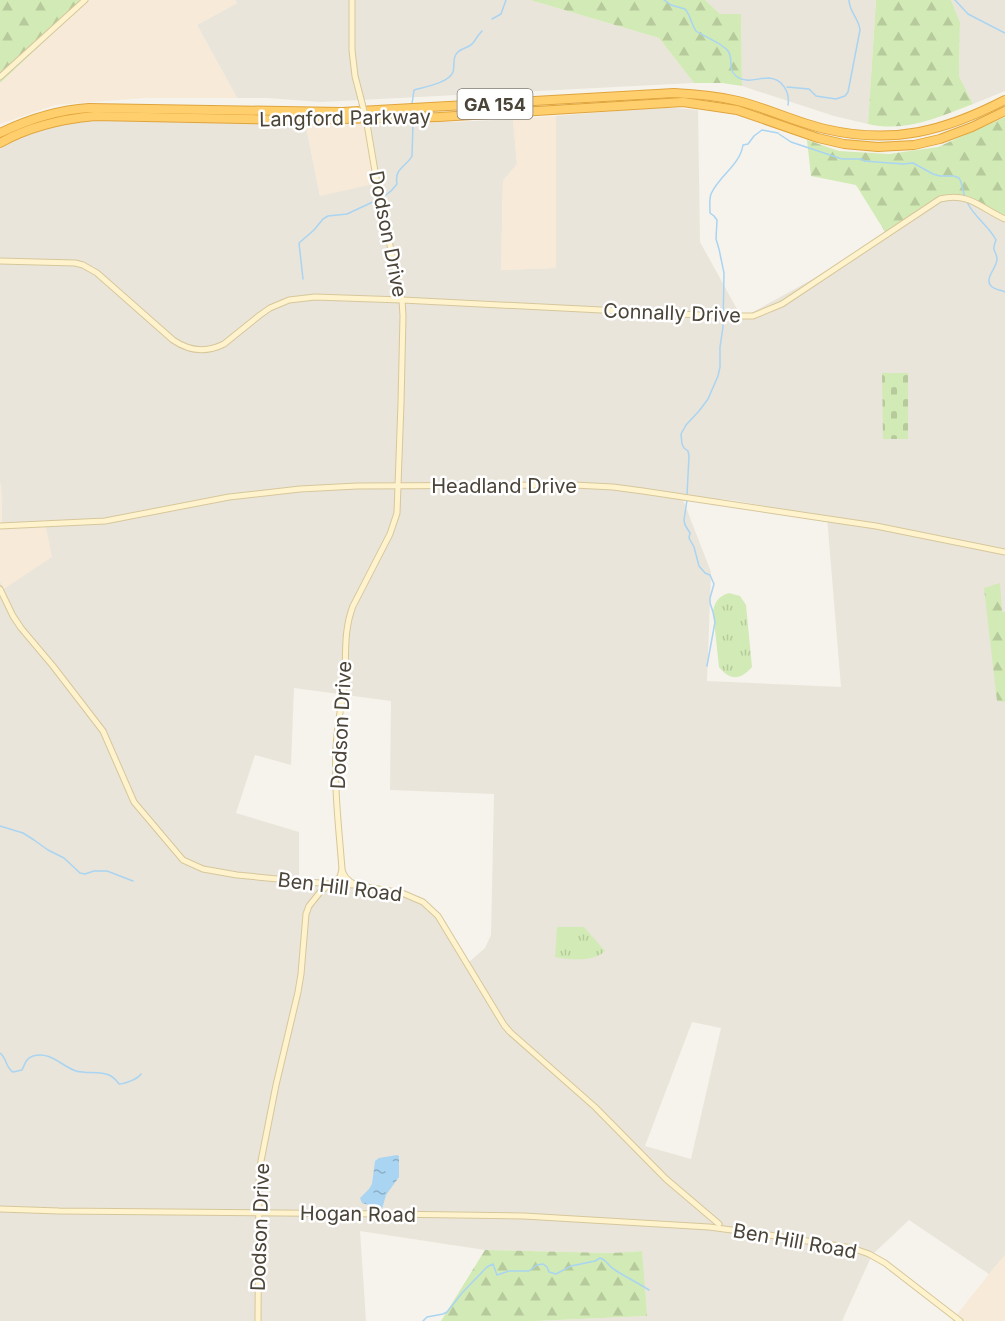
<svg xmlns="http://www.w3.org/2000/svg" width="1005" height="1321" font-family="Inter,sans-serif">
<defs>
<pattern id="grass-tufts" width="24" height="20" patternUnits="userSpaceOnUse" patternTransform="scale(1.5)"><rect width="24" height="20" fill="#d2eab5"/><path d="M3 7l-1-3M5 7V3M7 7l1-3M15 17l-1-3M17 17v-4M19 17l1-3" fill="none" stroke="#b6ca9c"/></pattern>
<pattern id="forest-firs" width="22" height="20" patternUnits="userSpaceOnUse" patternTransform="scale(1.5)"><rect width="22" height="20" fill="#d2eab5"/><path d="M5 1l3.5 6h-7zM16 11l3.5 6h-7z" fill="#b6ca9c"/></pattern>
<pattern id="cemetery-stones" width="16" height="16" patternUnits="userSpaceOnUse" patternTransform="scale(1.5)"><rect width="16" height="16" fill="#d2eab5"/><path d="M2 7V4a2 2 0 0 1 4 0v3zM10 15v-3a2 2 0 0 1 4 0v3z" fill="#b6ca9c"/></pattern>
<pattern id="water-ripples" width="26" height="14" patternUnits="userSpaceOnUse" patternTransform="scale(1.5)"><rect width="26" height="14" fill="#a9d4f2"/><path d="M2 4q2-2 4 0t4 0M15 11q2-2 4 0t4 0" fill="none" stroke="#8caec5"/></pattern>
</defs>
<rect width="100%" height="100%" fill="#f6f3ec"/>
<g fill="#eae5da" fill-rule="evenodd">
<path d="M235 0H530L659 38 694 83 321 102 267 98H237L197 25 237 3Z"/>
<path d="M705 0H876L868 124 834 116 742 86 741 14H720Z"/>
<path d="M951 0H1005V91L973 104 959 76 960 22Z"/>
<path d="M663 107 698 110 700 242 742 318 862 252 940 198 962 195 1005 218V612L1002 611 997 700 1005 702V1255L989 1274 909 1220 872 1255 842 1321H534L646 1316 641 1251 612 1253 485 1250 360 1231 366 1321H0V581L4 589 1 484H0V148L38 129 105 118 305 121 320 196 368 122H451L513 119 517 164 503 181 501 270 556 268V116ZM682 497 731 500 827 517 841 687 707 681 711 572ZM294 688 391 701 390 790 494 794 491 935 485 948 469 962 439 915 418 899 365 886 299 879V832L236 813 255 755 291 765ZM692 1022 721 1028 691 1159 645 1146Z"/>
</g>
<g fill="#f7ead8">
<path d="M79 0H235L237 3 197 25 237 98H144L55 105 0 124V83L83 5Z"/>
<path d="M556 116V268L501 270 503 181 517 164 513 119Z"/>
<path d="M305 121 368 122 378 183 320 196Z"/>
<path d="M1 483 2 522H45L52 557 4 589 0 581V484Z"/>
<path d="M1005 1255V1321H952L989 1274Z"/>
</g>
<g fill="url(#grass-tufts)">
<path d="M729 593 740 596 746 605 752 667C741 680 730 681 719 667L713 611C715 601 719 596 729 593Z"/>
<path d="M557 927H584L605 951C594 962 570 960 555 957Z"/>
</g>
<g fill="url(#forest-firs)">
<path d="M0 0H79L83 5 0 83Z"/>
<path d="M530 0H705L720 14H741L742 86 722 83H694L659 38Z"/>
<path d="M876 0H951L960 22 959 76 973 104C938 117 906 133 868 124Z"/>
<path d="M1005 117V218L962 195 940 197 887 235 856 185 811 176 807 140 839 151 889 154 938 147Z"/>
<path d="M1000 583 1002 611 1005 612V702L997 701 984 588Z"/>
<path d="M485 1250 612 1253 642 1251 647 1316 534 1321H441Z"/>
</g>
<path fill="url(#cemetery-stones)" d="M882 373H908V439H883Z"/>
<path fill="url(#water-ripples)" d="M397 1155 399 1156V1177L386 1195 382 1209 362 1203 360 1198 369 1189 372 1184 375 1161 379 1158Z"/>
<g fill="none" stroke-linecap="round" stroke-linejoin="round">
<g stroke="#a9d4f2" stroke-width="1.5">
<path d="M664 0 671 5 685 9C691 16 691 24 696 31 705 37 722 43 728 51 734 59 727 69 736 76 746 84 757 78 769 78 783 79 790 93 788 105"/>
<path d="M955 0 968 14 1005 33"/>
<path d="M492 19 501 14 506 0"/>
<path d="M787 87 809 89 816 96 836 99 845 96 848 92 860 30C859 18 849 12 849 0"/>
<path d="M412 104 414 90C424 87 449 83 453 72 455 66 452 58 457 53 461 48 469 48 473 43 476 39 478 35 482 31"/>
<path d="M779 134 791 142 842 159H862L864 161 903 164 913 163 933 174 940 176H954L959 178 961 182 965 198"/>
<path d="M383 197 391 191 397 184C394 168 406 167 412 156L413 124"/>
<path d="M967 202C974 217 989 226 996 240 991 254 996 248 997 259 997 268 984 278 991 286 995 290 1001 290 1005 292"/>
<path d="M303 279 299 243 314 230 323 219 328 216 347 214 377 200"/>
<path d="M687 495 689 456 688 451 684 448 682 444 681 434 686 425 699 411 708 399 718 376 720 367V347L723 327 724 273 719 249 716 239 717 220 714 216 710 213C710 207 709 200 711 194 719 176 740 165 743 145L748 144 754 136 762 130 778 133"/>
<path d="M687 500 684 520 685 525 690 533 689 538 694 547 699 566 705 573 710 575 714 584 710 598V603L713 612 715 622 707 666"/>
<path d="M0 826 23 833 34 840 48 850 64 858 80 873 85 874 94 871H107L133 881"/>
<path d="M0 1053C7 1058 5 1067 13 1072L22 1070C25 1064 26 1058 33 1056 51 1051 61 1066 76 1071 87 1074 99 1071 109 1075 114 1077 116 1080 119 1084 124 1084 138 1079 141 1074"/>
<path d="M423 1321 427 1317 443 1314 447 1312 462 1293 487 1267 493 1264 497 1275 509 1271H529L537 1265 543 1264 547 1267 549 1272 556 1274 571 1266 595 1261 600 1258C607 1260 608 1266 615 1270 626 1277 638 1283 649 1290"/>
</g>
<defs>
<g id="secondary">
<path d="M352 0V50L355 76 362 103"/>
<path d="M0 77 85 0"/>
<path d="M0 261 75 263 83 265 97 273 173 340C189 351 206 353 224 344L260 315 270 308 289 300 315 297 402 300 719 316H753L782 304 940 199C970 192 980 208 1005 219"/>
<path d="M0 526 105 521 229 497 300 489 357 486 574 485 613 487 643 491 822 518 876 526 1005 552"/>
<path d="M0 589 13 616 21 628 53 666 103 731 134 802 183 860 203 869 237 875 330 884 355 885 402 893 423 902 438 916 504 1025 510 1032 595 1107 666 1179 719 1224"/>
<path d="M342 870C344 877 348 881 354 884"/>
<path d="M0 1209 59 1211 387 1214 524 1216 709 1227 769 1235 852 1248 869 1254 885 1263 960 1321"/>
<path d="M258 1321 259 1181 261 1161 276 1085 298 992 301 974 306 914 309 906 321 891 340 877 342 869C339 829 334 789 336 748 337 724 343 699 345 675 346 651 344 629 353 606L390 534 397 513 401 403 403 316 402 300 379 195 367 124"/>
</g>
<g id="highway">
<path d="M0 133C29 119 58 110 89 108L342 112 674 93C696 94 717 96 738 101 767 108 795 122 825 129 893 145 945 131 1005 100"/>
<path d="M0 143C30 126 62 119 95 116L290 120 439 117 683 102 737 110 818 138 844 144 878 147 914 145 940 139 972 127 1005 111"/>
</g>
</defs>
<use href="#secondary" stroke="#d6c79b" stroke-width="7"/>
<use href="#highway" stroke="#e0a43c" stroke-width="10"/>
<use href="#secondary" stroke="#fff3cd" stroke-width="5"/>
<use href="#highway" stroke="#ffcf6e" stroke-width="8"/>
<defs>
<path id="secondary-bridge" d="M362 103 367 124"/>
</defs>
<use href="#secondary-bridge" stroke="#d6c79b" stroke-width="7" stroke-linecap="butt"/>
<use href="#secondary-bridge" stroke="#fff3cd" stroke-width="5"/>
</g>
<g text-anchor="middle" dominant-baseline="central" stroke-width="5" stroke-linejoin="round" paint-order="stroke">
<rect fill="#fff" stroke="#817c74" stroke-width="1.5" x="457.5" y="89" width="75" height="30" rx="4.5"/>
<g font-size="18" font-weight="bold" fill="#4b4439">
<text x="495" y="104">GA 154</text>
</g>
<g font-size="20" fill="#4b4439" stroke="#fff">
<text transform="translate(345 118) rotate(-1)">Langford Parkway</text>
<text transform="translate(388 234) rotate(79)">Dodson Drive</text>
<text transform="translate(672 313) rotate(2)">Connally Drive</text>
<text x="504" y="486">Headland Drive</text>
<text transform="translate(341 725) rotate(-87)">Dodson Drive</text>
<text transform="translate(340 887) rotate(7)">Ben Hill Road</text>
<text transform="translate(358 1214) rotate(1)">Hogan Road</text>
<text transform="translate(260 1227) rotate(-88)">Dodson Drive</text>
<text transform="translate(795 1241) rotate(10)">Ben Hill Road</text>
</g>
</g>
</svg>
